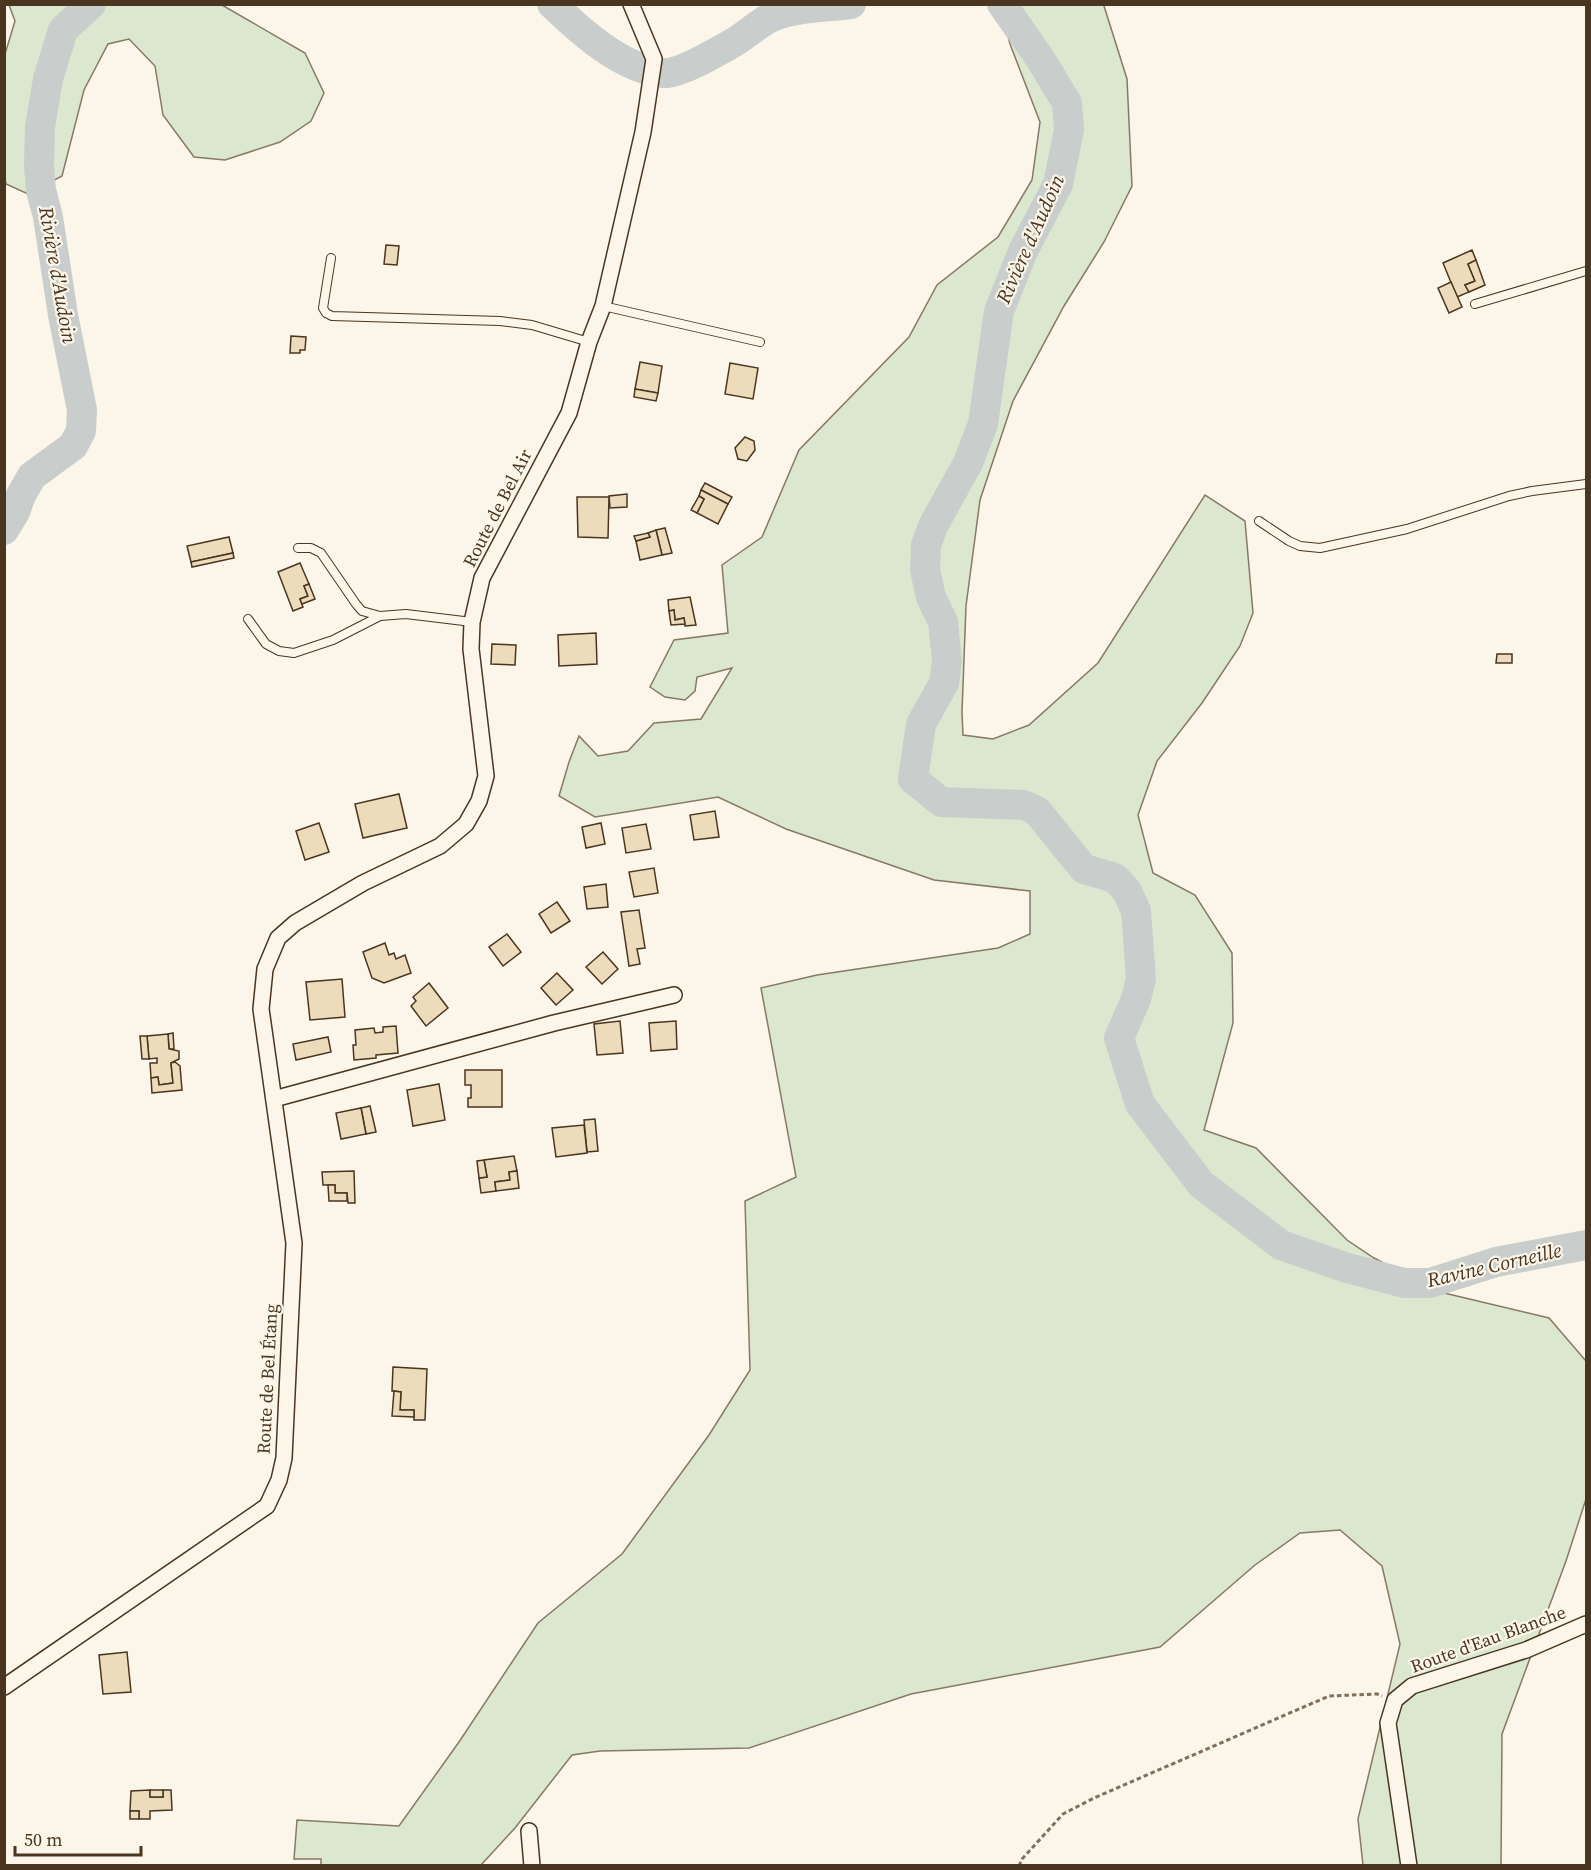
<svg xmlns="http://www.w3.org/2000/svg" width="1591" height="1870" font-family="'Source Serif 4',serif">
<rect width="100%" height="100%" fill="#fbf6e9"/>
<g fill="#dce7d0" stroke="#887966" stroke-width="1.5">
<path d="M9 5H222L305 53 324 93 311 121 280 142 225 160 194 157 163 115 155 66 129 39 108 44 84 90 62 176 28 194 6 184 5 178V54L15 21Z"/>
<path d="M1000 5H1103L1104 6 1127 79 1132 186 1104 242 1064 306 1013 401 980 500 966 606 962 712 963 735 993 739 1029 725 1098 663 1205 495 1245 521 1253 613 1240 646 1202 703 1157 761 1138 815 1153 873 1195 895 1232 953 1233 1023 1204 1130 1256 1148 1347 1240 1374 1258 1440 1292 1549 1318 1586 1361V1499L1566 1561 1502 1734 1501 1865H1363L1358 1819 1400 1644 1382 1566 1340 1530 1300 1533 1255 1565 1160 1647 911 1694 749 1748 600 1751 572 1755 515 1828 481 1865 321 1866V1859H294L297 1820 399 1826 459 1742 538 1623 622 1554 709 1435 750 1370 745 1201 796 1177 761 988 817 975 998 948 1030 934V891L934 880 786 829 718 797 595 817 559 796 569 762 579 736 598 756 628 751 654 723 701 719 732 668 697 677 695 691 685 700 665 697 650 687 674 640 728 633 722 565 762 537 799 450 909 337 937 285 998 237 1032 180 1040 122 1010 44Z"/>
</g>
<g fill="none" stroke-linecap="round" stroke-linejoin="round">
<g stroke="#c9cecd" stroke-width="30">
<path d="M552 4C580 31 623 70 664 73 679 74 717 52 731 44 746 36 759 22 774 16 798 7 826 7 851 4"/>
<path d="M1002 4 1041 60 1067 103 1069 130 1058 184 1023 251 999 311 983 424 968 463 933 526 926 545 925 570 931 597 943 622 947 661 944 683 921 724 913 779 941 802 1024 805 1037 811 1084 869 1115 878 1127 891 1136 911 1141 979 1136 999 1119 1038 1140 1104 1201 1184 1281 1245 1344 1267 1404 1283H1430L1496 1262 1586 1245"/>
<path d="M4 530 15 512 21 495 32 476 73 446 81 431 82 410 63 315 48 217 41 190 39 166 40 127 48 79 63 30 91 4"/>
</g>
</g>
<g fill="#ecdcbc" stroke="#4a3520" stroke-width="1.5">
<path d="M386 245 399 246 397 265 384 264Z"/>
<path d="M1472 250 1476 260 1468 264 1475 281 1465 285 1469 292 1457 297 1443 263Z"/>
<path d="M1476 260 1485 285 1469 292 1465 285 1475 281 1468 264Z"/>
<path d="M1451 282 1462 307 1449 313 1438 288Z"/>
<path d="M291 336 306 337 305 350H300V353H290Z"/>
<path d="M640 362 662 366 658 393 635 389Z"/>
<path d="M730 363 758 368 753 399 725 394Z"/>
<path d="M635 389 658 393 656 401 634 397Z"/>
<path d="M745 437 754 441 755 450 747 461 738 459 735 448Z"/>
<path d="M705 483 732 497 728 504 701 490Z"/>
<path d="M701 490 728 504 718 524 697 513 704 499 699 496Z"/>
<path d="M627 494V507L610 508 609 496Z"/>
<path d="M699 496 704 499 697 513 691 510Z"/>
<path d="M577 497H609L608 538 578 537Z"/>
<path d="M665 528 672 553 662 555 656 530Z"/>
<path d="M656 530 662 555 640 560 636 541 650 537 648 533Z"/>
<path d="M648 533 650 537 636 541 634 536Z"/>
<path d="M229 537 233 553 191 562 187 546Z"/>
<path d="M233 553 234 558 192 567 191 562Z"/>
<path d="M300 563 309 584 304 586 308 596 300 599 303 607 293 611 278 572Z"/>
<path d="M309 584 315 599 302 604 300 599 308 596 304 586Z"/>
<path d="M690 597 696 625 685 626 684 618 675 620 674 610 669 611 668 600Z"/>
<path d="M674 610 675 620 684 618 685 624 671 625 669 611Z"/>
<path d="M596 633 597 664 559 666 558 635Z"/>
<path d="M492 644 516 645 515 665 491 664Z"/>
<path d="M1497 654H1512V663H1496Z"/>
<path d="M399 794 407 828 363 838 355 804Z"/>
<path d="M715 811 719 837 694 840 690 815Z"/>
<path d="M319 823 329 852 305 860 296 831Z"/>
<path d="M601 823 605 844 586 848 582 827Z"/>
<path d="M646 824 651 849 626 853 622 828Z"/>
<path d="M654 868 658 893 634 897 629 872Z"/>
<path d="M606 884 608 907 587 909 584 887Z"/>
<path d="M557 902 570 921 551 933 539 914Z"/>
<path d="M639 910 645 948 637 949 640 964 629 966 621 912Z"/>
<path d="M507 934 521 952 503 966 489 947Z"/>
<path d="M385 943 389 955 394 953 396 959 405 955 411 973 384 983 372 978 363 952Z"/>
<path d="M603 952 618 969 602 984 586 967Z"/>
<path d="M557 973 573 990 556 1005 541 988Z"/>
<path d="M342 979 345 1017 310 1020 306 982Z"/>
<path d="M429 983 448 1008 426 1026 411 1006 416 1001 413 997Z"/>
<path d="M620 1021 623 1053 597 1055 594 1024Z"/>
<path d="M676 1021 677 1049 651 1051 649 1023Z"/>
<path d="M396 1026 398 1053 376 1055V1058L354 1060 353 1045H356L355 1030 374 1028 375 1033 383 1032V1027Z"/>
<path d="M173 1033 174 1049H169L168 1034Z"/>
<path d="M168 1034 169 1049 179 1051V1059L171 1063 173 1083 159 1085 158 1077 151 1078 150 1063H157V1058L149 1059 147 1036Z"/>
<path d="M140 1036H147L149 1059H142Z"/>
<path d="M328 1037 331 1052 296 1060 293 1044Z"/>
<path d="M175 1062 180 1066 182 1090 152 1093 151 1078 158 1077 159 1085 173 1083 171 1063Z"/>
<path d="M465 1070H502V1107H468V1098H471V1085H465Z"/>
<path d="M439 1084 445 1120 413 1126 407 1090Z"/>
<path d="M370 1106 376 1132 366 1134 361 1108Z"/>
<path d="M361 1108 366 1134 341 1139 336 1113Z"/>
<path d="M595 1119 598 1151 587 1152 584 1120Z"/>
<path d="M584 1125 587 1153 556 1157 552 1128Z"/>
<path d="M514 1156 517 1171 509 1172 510 1180 495 1182 496 1191 481 1193 479 1178 487 1177 484 1160Z"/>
<path d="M484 1160 487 1177 479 1178 477 1161Z"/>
<path d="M354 1171 355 1203H348L347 1193H335V1185H323L322 1172Z"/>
<path d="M517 1171 519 1188 496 1191 495 1182 510 1180 509 1172Z"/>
<path d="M328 1185H335V1193H347V1201H329Z"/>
<path d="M393 1367 427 1369 425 1420H414V1410H400L401 1392 392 1391Z"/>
<path d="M394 1391 401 1392 400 1410H414V1417L392 1416Z"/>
<path d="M127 1652 131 1692 103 1694 99 1655Z"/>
<path d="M150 1790V1797H163V1790H171L172 1810 150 1811V1819H139V1811H130L131 1791Z"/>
<rect x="150" y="1790" width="13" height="7"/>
<rect x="130" y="1811" width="9" height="8"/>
</g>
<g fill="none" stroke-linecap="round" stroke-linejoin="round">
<defs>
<g id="lane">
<path d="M331 258 323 308 326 313 332 316 500 321 532 325 589 342"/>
<path d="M1475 304 1586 271"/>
<path d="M603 306 760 342"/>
<path d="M1259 521 1289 541 1300 546 1320 548 1407 529 1509 496 1532 491 1586 484"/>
<path d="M298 548H311L321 553 356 604 362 611 380 616 406 614 472 622"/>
<path d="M248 619 266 644 279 651 294 653 333 640 380 616"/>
</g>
<g id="street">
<path d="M274 1099 554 1023 674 995"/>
<path d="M4 1687 267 1506 279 1480 284 1458 294 1243 261 1009 265 969 278 938 295 923 363 883 440 846 466 824 479 801 486 776 471 649 472 622 482 578 569 413 589 342 603 306 643 132 654 59 631 4"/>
<path d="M529 1831 532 1866"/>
<path d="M1409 1866 1388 1723 1395 1700 1412 1686 1526 1650 1586 1624"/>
</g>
</defs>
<use href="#lane" stroke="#4a3520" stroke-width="10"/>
<use href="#street" stroke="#4a3520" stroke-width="18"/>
<path stroke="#7f6f5c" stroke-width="3" stroke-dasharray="4.5 3" stroke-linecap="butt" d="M1019 1866 1022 1859 1063 1814 1094 1798 1329 1696 1377 1694 1382 1696"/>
<use href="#lane" stroke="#fbf6e9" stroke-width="8"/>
<use href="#street" stroke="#fbf6e9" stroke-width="15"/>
</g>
<g text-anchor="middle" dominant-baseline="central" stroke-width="4.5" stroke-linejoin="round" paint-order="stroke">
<g font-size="18" fill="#4a3520" stroke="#fbf6e9">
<text transform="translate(497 508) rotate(-63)">Route de Bel Air</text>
<text transform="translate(267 1379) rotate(-87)">Route de Bel Étang</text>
<text transform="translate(1488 1639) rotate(-20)">Route d'Eau Blanche</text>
</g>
<g font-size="20" font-style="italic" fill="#4a3520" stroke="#fbf6e9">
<text transform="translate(1030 239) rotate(-66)">Rivière d'Audoin</text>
<text transform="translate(58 275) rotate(80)">Rivière d'Audoin</text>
<text transform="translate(1494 1265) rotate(-13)">Ravine Corneille</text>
</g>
</g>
<rect width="1591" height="1870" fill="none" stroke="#4a3520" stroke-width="12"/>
<path d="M15 1846v9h126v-9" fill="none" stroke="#4a3520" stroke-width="3"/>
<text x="24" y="1846" font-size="18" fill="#4a3520" stroke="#fbf6e9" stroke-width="4.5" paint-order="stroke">50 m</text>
</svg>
